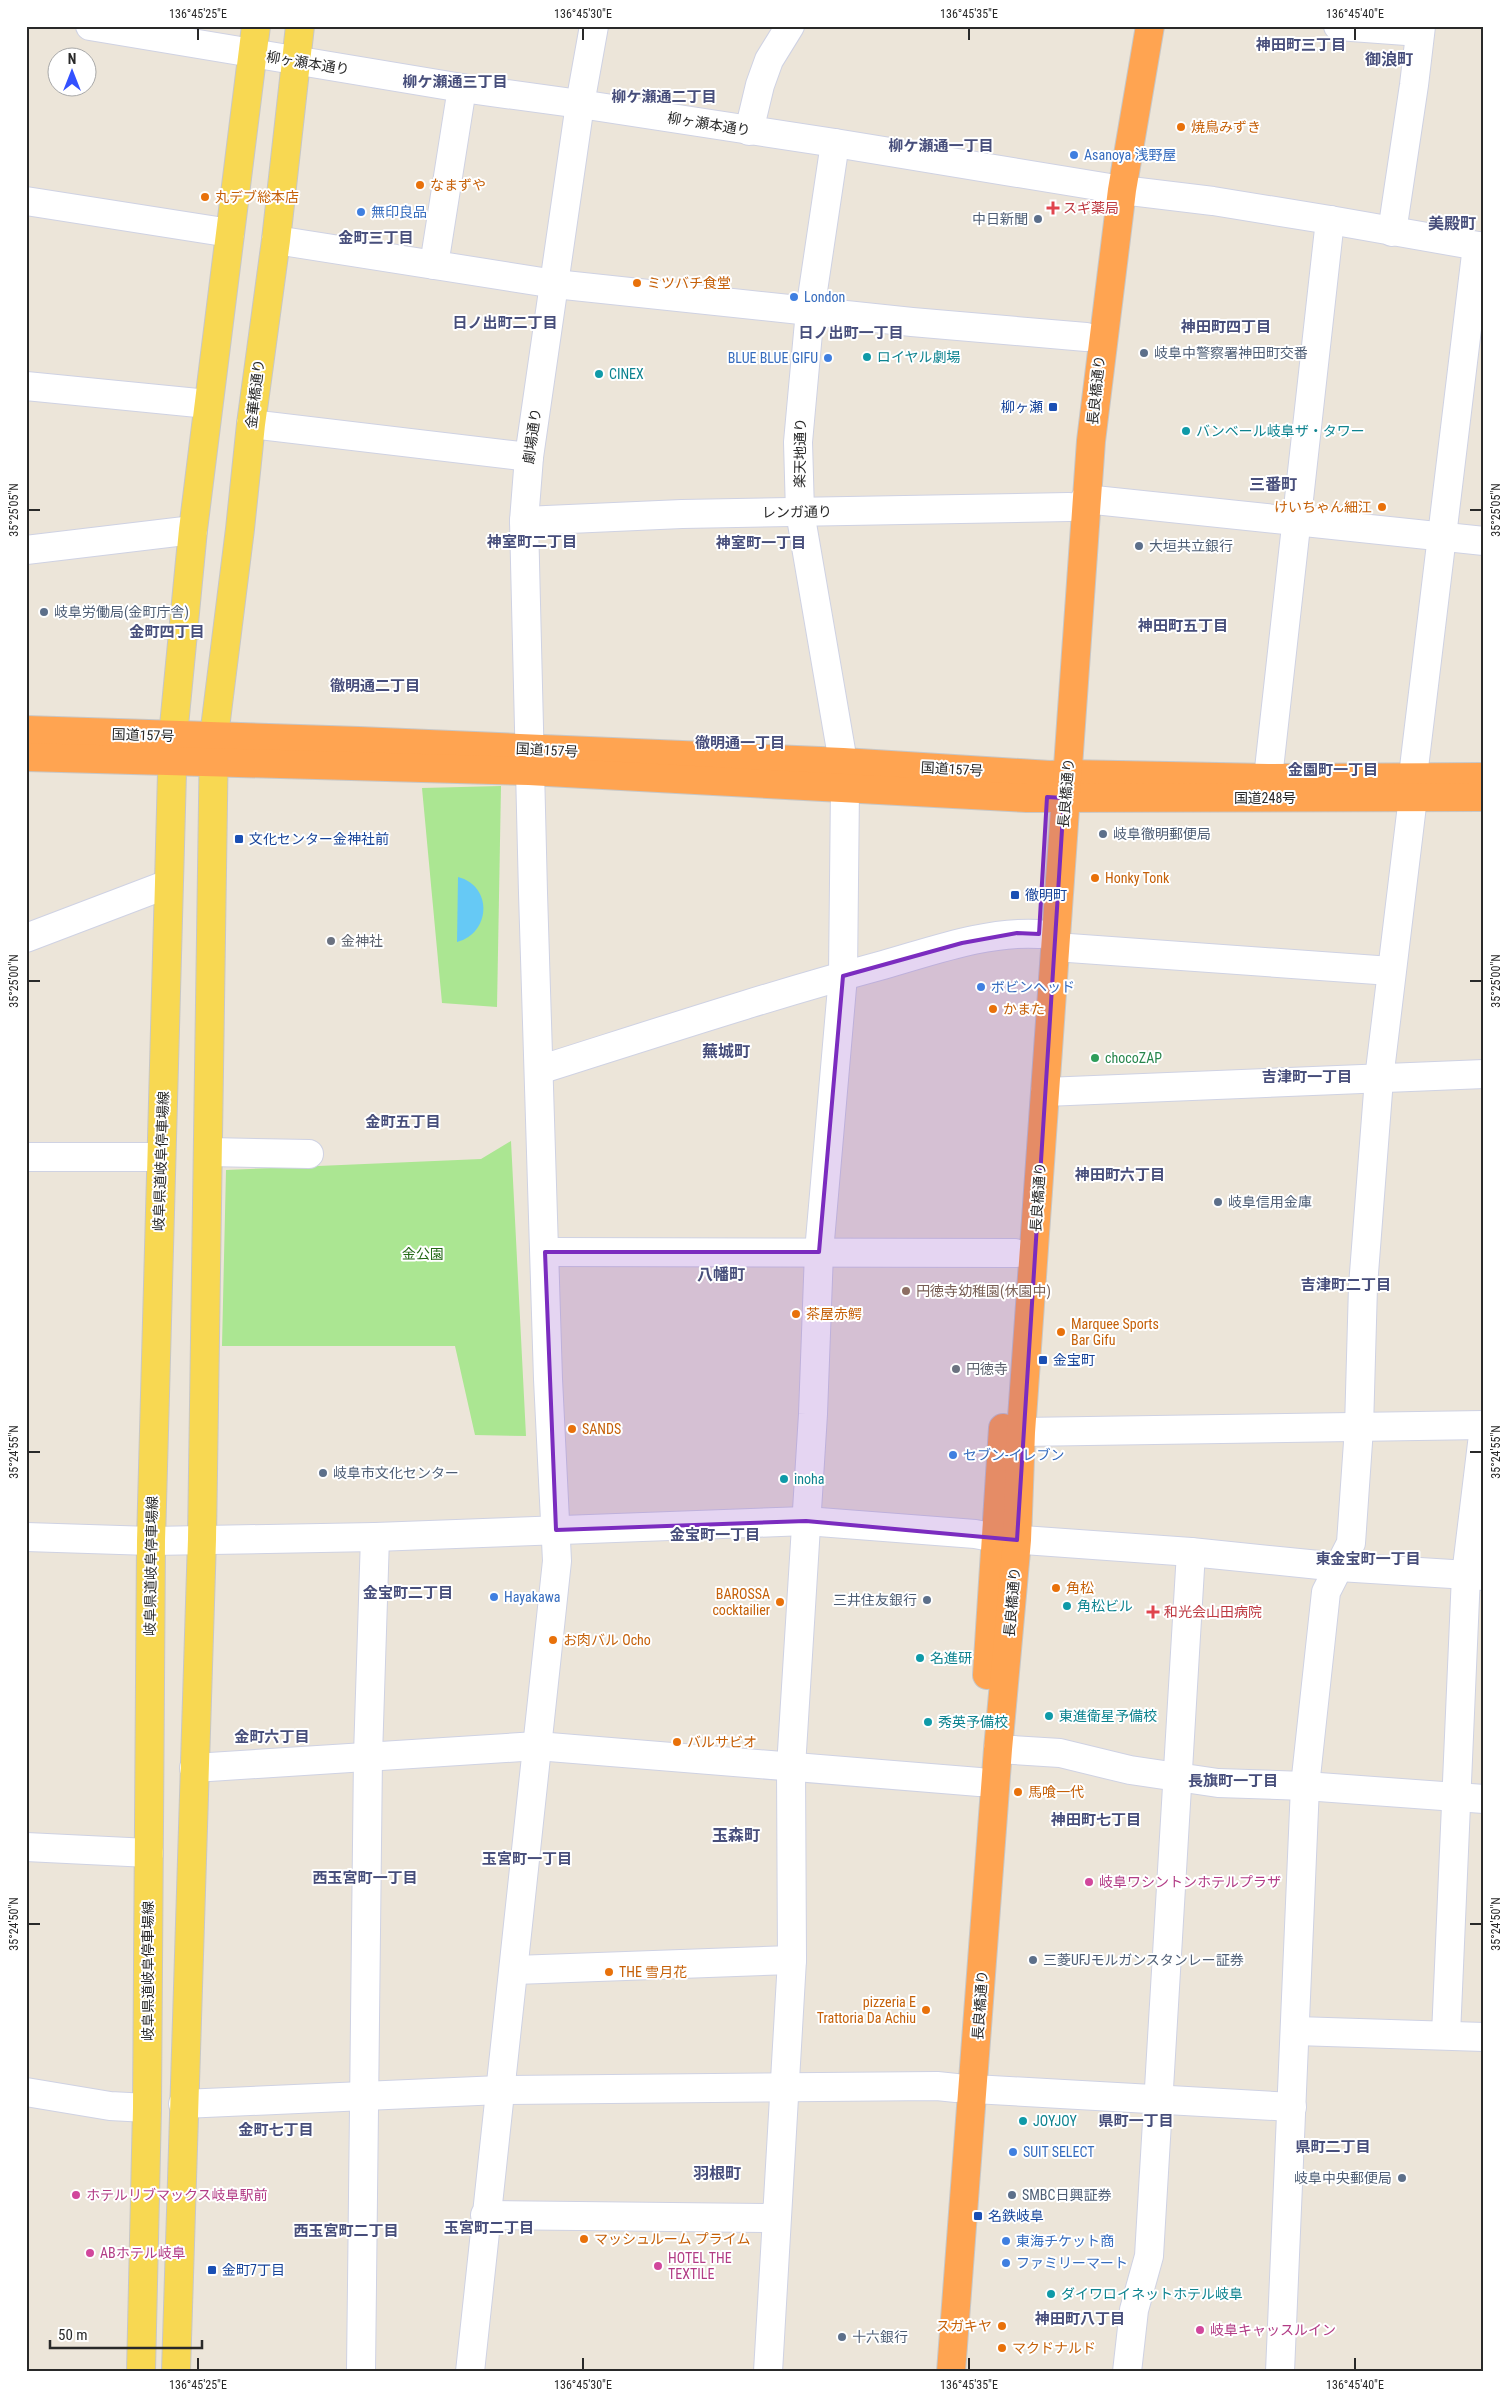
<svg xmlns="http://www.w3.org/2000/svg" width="1510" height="2398" font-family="'Roboto Condensed','Noto Sans JP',sans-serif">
<rect width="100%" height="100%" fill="#ece5d9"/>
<g fill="#abe692">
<path d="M501 786 497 1007 442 1003 422 788Z"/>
<path d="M511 1141 526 1436 475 1435 455 1346H222L226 1170 481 1159Z"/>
</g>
<path fill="#66c9f5" d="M458 877C493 886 491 933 457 942Z"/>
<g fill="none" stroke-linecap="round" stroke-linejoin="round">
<defs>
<g id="minor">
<path d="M90 26 462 88 580 104 835 143 1122 190 1213 201 1330 220 1484 247"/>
<path d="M1338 26 1420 32"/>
<path d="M749 131 760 85 769 60 790 26"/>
<path d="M835 143 810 311 798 442 800 512 843 762"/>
<path d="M26 201 230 233"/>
<path d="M1392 232 1414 85 1421 26"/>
<path d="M276 240 555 284 912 322 1086 337"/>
<path d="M434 265 462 88"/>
<path d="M26 386 208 404"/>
<path d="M251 424 529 457"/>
<path d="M1085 499 1484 541"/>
<path d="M524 521 682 514 1069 507"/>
<path d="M26 550 193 530"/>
<path d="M1413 776 1477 246"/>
<path d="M1268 778 1330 220"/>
<path d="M26 938 168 884"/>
<path d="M1055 947 1391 971"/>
<path d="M539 1070C653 1034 768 996 883 965 933 951 986 931 1039 934"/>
<path d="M1045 1092 1484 1074"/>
<path d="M209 1152 309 1154"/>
<path d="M26 1157H161"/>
<path d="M545 1252 1015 1253"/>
<path d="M1021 1432 1484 1425"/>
<path d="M26 1537 151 1541 375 1537 806 1521 975 1534 996 1538 1191 1552 1339 1567 1484 1576"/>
<path d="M998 1749 1060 1753 1130 1770 1218 1783 1305 1786 1484 1799"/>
<path d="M194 1768 537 1746 979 1782"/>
<path d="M26 1847 149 1853"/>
<path d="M515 1970 792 1960"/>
<path d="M1296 2031 1484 2037"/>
<path d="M1446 2035 1466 1575 1484 1427"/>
<path d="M974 2089 1292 2107"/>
<path d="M26 2092 110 2106 147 2108"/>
<path d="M183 2104 500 2090 937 2086 956 2088"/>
<path d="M485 2215 776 2218"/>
<path d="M361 2372 368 1756 375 1537"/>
<path d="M470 2372 557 1561 548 1379 533 893 524 521 529 457 580 104 594 26"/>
<path d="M768 2372 792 1960 791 1767 813 1414 819 1252 843 976 845 787"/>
<path d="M1127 2372 1134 2310 1149 2256 1191 1552"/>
<path d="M1280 2372 1305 1786 1326 1592 1351 1543 1359 1428 1363 1286 1379 1079 1413 797"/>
</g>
<g id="major">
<path d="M141 2372 147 2108 151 1541 173 736 193 530 256 26"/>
<path d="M176 2372 202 1539 214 736 240 529 251 424 276 240 300 26"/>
</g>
<g id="highway">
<path d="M26 730 359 741 843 762 1050 775 1068 774 1268 778 1484 777"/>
<path d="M26 757 529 771 1027 798 1484 797"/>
<path d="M987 1675 1003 1428"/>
<path d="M951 2372 998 1749 1017 1540 1021 1432 1091 441 1122 190 1150 26"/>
</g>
</defs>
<use href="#minor" stroke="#cfd2e3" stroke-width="30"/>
<use href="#major" stroke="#c7c7c7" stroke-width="30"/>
<use href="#highway" stroke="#c7c7c7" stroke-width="30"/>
<use href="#minor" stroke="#fff" stroke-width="28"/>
<use href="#major" stroke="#f8d852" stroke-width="28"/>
<use href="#highway" stroke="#ffa451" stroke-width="28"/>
</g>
<path fill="#7b2cbf" fill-opacity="0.2" stroke="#7b2cbf" stroke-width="4" stroke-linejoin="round" d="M1047 797 1064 798 1017 1540 806 1521 556 1530 545 1252H819L843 976 962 943 1017 933 1039 934Z"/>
<path fill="none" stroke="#292929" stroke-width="2" d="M198 28V40M583 28V40M969 28V40M1355 28V40M28 510H40M1470 510H1482M28 981H40M1470 981H1482M28 1452H40M1470 1452H1482M28 1924H40M1470 1924H1482M198 2358V2370M583 2358V2370M969 2358V2370M1355 2358V2370"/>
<g fill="#e8710a" stroke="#fff" stroke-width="2">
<circle cx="1181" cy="127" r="5"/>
<circle cx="420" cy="185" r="5"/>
<circle cx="205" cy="197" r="5"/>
<circle cx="637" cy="283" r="5"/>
<circle cx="1382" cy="507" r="5"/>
<circle cx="1095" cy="878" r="5"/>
<circle cx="993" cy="1009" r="5"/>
<circle cx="796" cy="1314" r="5"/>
<circle cx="1061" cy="1332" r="5"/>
<circle cx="572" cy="1429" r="5"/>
<circle cx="1056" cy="1588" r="5"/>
<circle cx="780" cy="1602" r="5"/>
<circle cx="553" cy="1640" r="5"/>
<circle cx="677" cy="1742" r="5"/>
<circle cx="1018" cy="1792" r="5"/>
<circle cx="609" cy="1972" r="5"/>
<circle cx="926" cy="2010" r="5"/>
<circle cx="584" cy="2239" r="5"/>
<circle cx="1002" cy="2326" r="5"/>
<circle cx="1002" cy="2348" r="5"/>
</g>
<g fill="#3f7fe0" stroke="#fff" stroke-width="2">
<circle cx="1074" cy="155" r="5"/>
<circle cx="361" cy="212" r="5"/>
<circle cx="794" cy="297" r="5"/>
<circle cx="828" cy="358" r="5"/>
<circle cx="981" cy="987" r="5"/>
<circle cx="953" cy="1455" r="5"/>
<circle cx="494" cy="1597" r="5"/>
<circle cx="1013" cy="2152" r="5"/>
<circle cx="1006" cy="2241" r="5"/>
<circle cx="1006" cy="2263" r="5"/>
</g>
<g fill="#e0444e" stroke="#fff" stroke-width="2">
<path d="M1050.5 200.5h5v5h5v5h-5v5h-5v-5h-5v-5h5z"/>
<path d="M1150.5 1604.5h5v5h5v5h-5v5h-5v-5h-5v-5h5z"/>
</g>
<g fill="#5c6f8a" stroke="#fff" stroke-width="2">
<circle cx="1038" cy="219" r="5"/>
<circle cx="1144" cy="353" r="5"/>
<circle cx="1139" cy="546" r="5"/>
<circle cx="44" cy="612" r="5"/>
<circle cx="1103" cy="834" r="5"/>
<circle cx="1218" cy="1202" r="5"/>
<circle cx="323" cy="1473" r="5"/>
<circle cx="927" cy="1600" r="5"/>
<circle cx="1033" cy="1960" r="5"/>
<circle cx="1402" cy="2178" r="5"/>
<circle cx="1012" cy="2195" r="5"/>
<circle cx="842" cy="2337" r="5"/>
</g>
<g fill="#0f9aa8" stroke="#fff" stroke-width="2">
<circle cx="867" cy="357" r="5"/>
<circle cx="599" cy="374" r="5"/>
<circle cx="1186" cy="431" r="5"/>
<circle cx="784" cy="1479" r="5"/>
<circle cx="1067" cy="1606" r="5"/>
<circle cx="920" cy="1658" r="5"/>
<circle cx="1049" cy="1716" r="5"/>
<circle cx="928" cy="1722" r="5"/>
<circle cx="1023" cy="2121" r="5"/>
<circle cx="1051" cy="2294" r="5"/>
</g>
<g fill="#1a4fb4" stroke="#fff" stroke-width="2">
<rect x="1048" y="402" width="10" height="10" rx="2.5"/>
<rect x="234" y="834" width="10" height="10" rx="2.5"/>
<rect x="1010" y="890" width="10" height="10" rx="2.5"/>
<rect x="1038" y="1355" width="10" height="10" rx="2.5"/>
<rect x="973" y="2211" width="10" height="10" rx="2.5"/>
<rect x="207" y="2265" width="10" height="10" rx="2.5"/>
</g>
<g fill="#6b7280" stroke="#fff" stroke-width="2">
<circle cx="331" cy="941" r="5"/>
<circle cx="956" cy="1369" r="5"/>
</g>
<circle fill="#2e9e5b" stroke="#fff" stroke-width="2" cx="1095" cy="1058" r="5"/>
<circle fill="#8d6e63" stroke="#fff" stroke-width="2" cx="906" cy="1291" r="5"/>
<g fill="#d1479c" stroke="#fff" stroke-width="2">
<circle cx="1089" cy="1882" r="5"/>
<circle cx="76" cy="2195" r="5"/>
<circle cx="90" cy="2253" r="5"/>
<circle cx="658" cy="2266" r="5"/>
<circle cx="1200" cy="2330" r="5"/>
</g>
<g text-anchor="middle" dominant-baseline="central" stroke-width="4" stroke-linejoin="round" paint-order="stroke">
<g font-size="14" fill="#292929" stroke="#fff">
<text transform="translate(308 63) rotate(9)">柳ヶ瀬本通り</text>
<text transform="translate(709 124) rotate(9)">柳ヶ瀬本通り</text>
<text transform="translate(1096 390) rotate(-84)">長良橋通り</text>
<text transform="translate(255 394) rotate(-83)">金華橋通り</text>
<text transform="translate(532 436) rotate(-82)">劇場通り</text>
<text transform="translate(800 453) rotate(-89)">楽天地通り</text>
<text transform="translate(797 512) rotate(-1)">レンガ通り</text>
<text transform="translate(143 735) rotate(2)">国道157号</text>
<text transform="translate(547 750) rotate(3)">国道157号</text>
<text transform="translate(952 769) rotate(3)">国道157号</text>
<text transform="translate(1066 793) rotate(-85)">長良橋通り</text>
<text x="1265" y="798">国道248号</text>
<text transform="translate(161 1161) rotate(-88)">岐阜県道岐阜停車場線</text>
<text transform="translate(1038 1197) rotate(-86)">長良橋通り</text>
<text transform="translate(151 1566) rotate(-89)">岐阜県道岐阜停車場線</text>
<text transform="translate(1012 1602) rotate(-85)">長良橋通り</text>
<text transform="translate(148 1971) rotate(-90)">岐阜県道岐阜停車場線</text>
<text transform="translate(980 2005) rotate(-86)">長良橋通り</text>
</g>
<g font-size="14" fill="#c56008" stroke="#fff" text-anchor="start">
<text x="1191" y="127">焼鳥みずき</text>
<text x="430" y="185">なまずや</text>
<text x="215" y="197">丸デブ総本店</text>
<text x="647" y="283">ミツバチ食堂</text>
<text x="1372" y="507" text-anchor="end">けいちゃん細江</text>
<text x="1105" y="878">Honky Tonk</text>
<text x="1003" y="1009">かまた</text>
<text x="806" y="1314">茶屋赤鰐</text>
<text x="1071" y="1324">Marquee Sports<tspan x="1071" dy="16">Bar Gifu</tspan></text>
<text x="582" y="1429">SANDS</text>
<text x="1066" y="1588">角松</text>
<text x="770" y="1594" text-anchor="end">BAROSSA<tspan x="770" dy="16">cocktailier</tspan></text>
<text x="563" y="1640">お肉バル Ocho</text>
<text x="687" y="1742">バルサビオ</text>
<text x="1028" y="1792">馬喰一代</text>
<text x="619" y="1972">THE 雪月花</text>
<text x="916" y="2002" text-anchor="end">pizzeria E<tspan x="916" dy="16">Trattoria Da Achiu</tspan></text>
<text x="594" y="2239">マッシュルーム プライム</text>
<text x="992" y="2326" text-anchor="end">スガキヤ</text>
<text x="1012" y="2348">マクドナルド</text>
</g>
<g font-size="14" fill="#366cbe" stroke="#fff" text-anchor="start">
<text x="1084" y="155">Asanoya 浅野屋</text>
<text x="371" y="212">無印良品</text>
<text x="804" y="297">London</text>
<text x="818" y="358" text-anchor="end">BLUE BLUE GIFU</text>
<text x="991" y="987">ボビンヘッド</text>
<text x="963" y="1455">セブン-イレブン</text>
<text x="504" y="1597">Hayakawa</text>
<text x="1023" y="2152">SUIT SELECT</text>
<text x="1016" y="2241">東海チケット商</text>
<text x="1016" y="2263">ファミリーマート</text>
</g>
<g font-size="14" fill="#be3a42" stroke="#fff" text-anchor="start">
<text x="1063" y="208">スギ薬局</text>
<text x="1164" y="1612">和光会山田病院</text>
</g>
<g font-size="14" fill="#4e5e75" stroke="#fff" text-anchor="start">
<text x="1028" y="219" text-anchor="end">中日新聞</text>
<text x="1154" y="353">岐阜中警察署神田町交番</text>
<text x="1149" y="546">大垣共立銀行</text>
<text x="54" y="612">岐阜労働局(金町庁舎)</text>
<text x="1113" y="834">岐阜徹明郵便局</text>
<text x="1228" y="1202">岐阜信用金庫</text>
<text x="333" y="1473">岐阜市文化センター</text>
<text x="917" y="1600" text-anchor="end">三井住友銀行</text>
<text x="1043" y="1960">三菱UFJモルガンスタンレー証券</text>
<text x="1392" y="2178" text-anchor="end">岐阜中央郵便局</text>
<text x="1022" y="2195">SMBC日興証券</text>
<text x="852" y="2337">十六銀行</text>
</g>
<g font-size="14" fill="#0d838f" stroke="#fff" text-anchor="start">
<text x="877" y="357">ロイヤル劇場</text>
<text x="609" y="374">CINEX</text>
<text x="1196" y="431">バンベール岐阜ザ・タワー</text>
<text x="794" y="1479">inoha</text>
<text x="1077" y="1606">角松ビル</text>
<text x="930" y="1658">名進研</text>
<text x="1059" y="1716">東進衛星予備校</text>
<text x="938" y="1722">秀英予備校</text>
<text x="1033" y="2121">JOYJOY</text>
<text x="1061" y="2294">ダイワロイネットホテル岐阜</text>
</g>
<g font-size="14" fill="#164399" stroke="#fff" text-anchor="start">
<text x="1043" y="407" text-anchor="end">柳ヶ瀬</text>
<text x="249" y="839">文化センター金神社前</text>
<text x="1025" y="895">徹明町</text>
<text x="1053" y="1360">金宝町</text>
<text x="988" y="2216">名鉄岐阜</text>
<text x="222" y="2270">金町7丁目</text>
</g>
<g font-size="14" fill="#5b616d" stroke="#fff" text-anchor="start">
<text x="341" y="941">金神社</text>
<text x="966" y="1369">円徳寺</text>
</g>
<g font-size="14" fill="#27864d" stroke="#fff" text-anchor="start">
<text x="1105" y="1058">chocoZAP</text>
</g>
<g font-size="14" fill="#236916" stroke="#fff">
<text x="423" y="1254">金公園</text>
</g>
<g font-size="14" fill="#785e54" stroke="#fff" text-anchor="start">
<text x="916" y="1291">円徳寺幼稚園(休園中)</text>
</g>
<g font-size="14" fill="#b23c85" stroke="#fff" text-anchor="start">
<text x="1099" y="1882">岐阜ワシントンホテルプラザ</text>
<text x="86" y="2195">ホテルリブマックス岐阜駅前</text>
<text x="100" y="2253">ABホテル岐阜</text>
<text x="668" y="2258">HOTEL THE<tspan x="668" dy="16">TEXTILE</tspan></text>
<text x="1210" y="2330">岐阜キャッスルイン</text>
</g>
<g font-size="15" font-weight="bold" fill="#474e7b" stroke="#fff">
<text x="1301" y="45">神田町三丁目</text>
<text x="455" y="82">柳ケ瀬通三丁目</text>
<text x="664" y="97">柳ケ瀬通二丁目</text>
<text x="941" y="146">柳ケ瀬通一丁目</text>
<text x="376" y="238">金町三丁目</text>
<text x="505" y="323">日ノ出町二丁目</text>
<text x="1226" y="327">神田町四丁目</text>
<text x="851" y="333">日ノ出町一丁目</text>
<text x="532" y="542">神室町二丁目</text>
<text x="761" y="543">神室町一丁目</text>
<text x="1183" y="626">神田町五丁目</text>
<text x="167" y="632">金町四丁目</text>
<text x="375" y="686">徹明通二丁目</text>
<text x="740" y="743">徹明通一丁目</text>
<text x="1333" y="770">金園町一丁目</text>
<text x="1307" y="1077">吉津町一丁目</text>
<text x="403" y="1122">金町五丁目</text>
<text x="1120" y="1175">神田町六丁目</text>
<text x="1346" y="1285">吉津町二丁目</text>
<text x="715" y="1535">金宝町一丁目</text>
<text x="1368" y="1559">東金宝町一丁目</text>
<text x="408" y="1593">金宝町二丁目</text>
<text x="272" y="1737">金町六丁目</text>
<text x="1233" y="1781">長旗町一丁目</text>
<text x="1096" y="1820">神田町七丁目</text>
<text x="527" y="1859">玉宮町一丁目</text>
<text x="365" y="1878">西玉宮町一丁目</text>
<text x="1136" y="2121">県町一丁目</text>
<text x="276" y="2130">金町七丁目</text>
<text x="1333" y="2147">県町二丁目</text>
<text x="489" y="2228">玉宮町二丁目</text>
<text x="346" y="2231">西玉宮町二丁目</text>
<text x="1080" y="2319">神田町八丁目</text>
</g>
<g font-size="16" font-weight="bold" fill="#474e7b" stroke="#fff">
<text x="1389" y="59">御浪町</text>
<text x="1452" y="223">美殿町</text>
<text x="1273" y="484">三番町</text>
<text x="726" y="1051">蕪城町</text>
<text x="721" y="1274">八幡町</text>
<text x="736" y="1835">玉森町</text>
<text x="717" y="2173">羽根町</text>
</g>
</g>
<rect width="1510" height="2398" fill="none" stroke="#ffffff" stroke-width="55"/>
<g transform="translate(72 72)"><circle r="24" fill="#ffffff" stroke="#a9a9a9"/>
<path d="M0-4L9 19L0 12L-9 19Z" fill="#3351ff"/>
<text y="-8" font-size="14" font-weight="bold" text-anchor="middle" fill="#292929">N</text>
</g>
<path d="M50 2340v8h152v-8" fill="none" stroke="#292929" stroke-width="2.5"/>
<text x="58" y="2340" font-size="15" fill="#292929" stroke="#ffffff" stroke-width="4" paint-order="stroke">50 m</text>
<rect x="28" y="28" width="1454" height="2342" fill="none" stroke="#292929" stroke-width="2"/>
<g font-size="12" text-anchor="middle" fill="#292929">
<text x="198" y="18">136°45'25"E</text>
<text x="583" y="18">136°45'30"E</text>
<text x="969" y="18">136°45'35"E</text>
<text x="1355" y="18">136°45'40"E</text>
<text transform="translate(14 510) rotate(-90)" y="4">35°25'05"N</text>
<text transform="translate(1496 510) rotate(-90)" y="4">35°25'05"N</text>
<text transform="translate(14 981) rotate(-90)" y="4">35°25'00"N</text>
<text transform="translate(1496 981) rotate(-90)" y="4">35°25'00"N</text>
<text transform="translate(14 1452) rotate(-90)" y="4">35°24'55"N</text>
<text transform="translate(1496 1452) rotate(-90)" y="4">35°24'55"N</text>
<text transform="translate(14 1924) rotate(-90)" y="4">35°24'50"N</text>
<text transform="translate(1496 1924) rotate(-90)" y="4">35°24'50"N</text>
<text x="198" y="2389">136°45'25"E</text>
<text x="583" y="2389">136°45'30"E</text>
<text x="969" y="2389">136°45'35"E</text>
<text x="1355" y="2389">136°45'40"E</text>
</g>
</svg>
